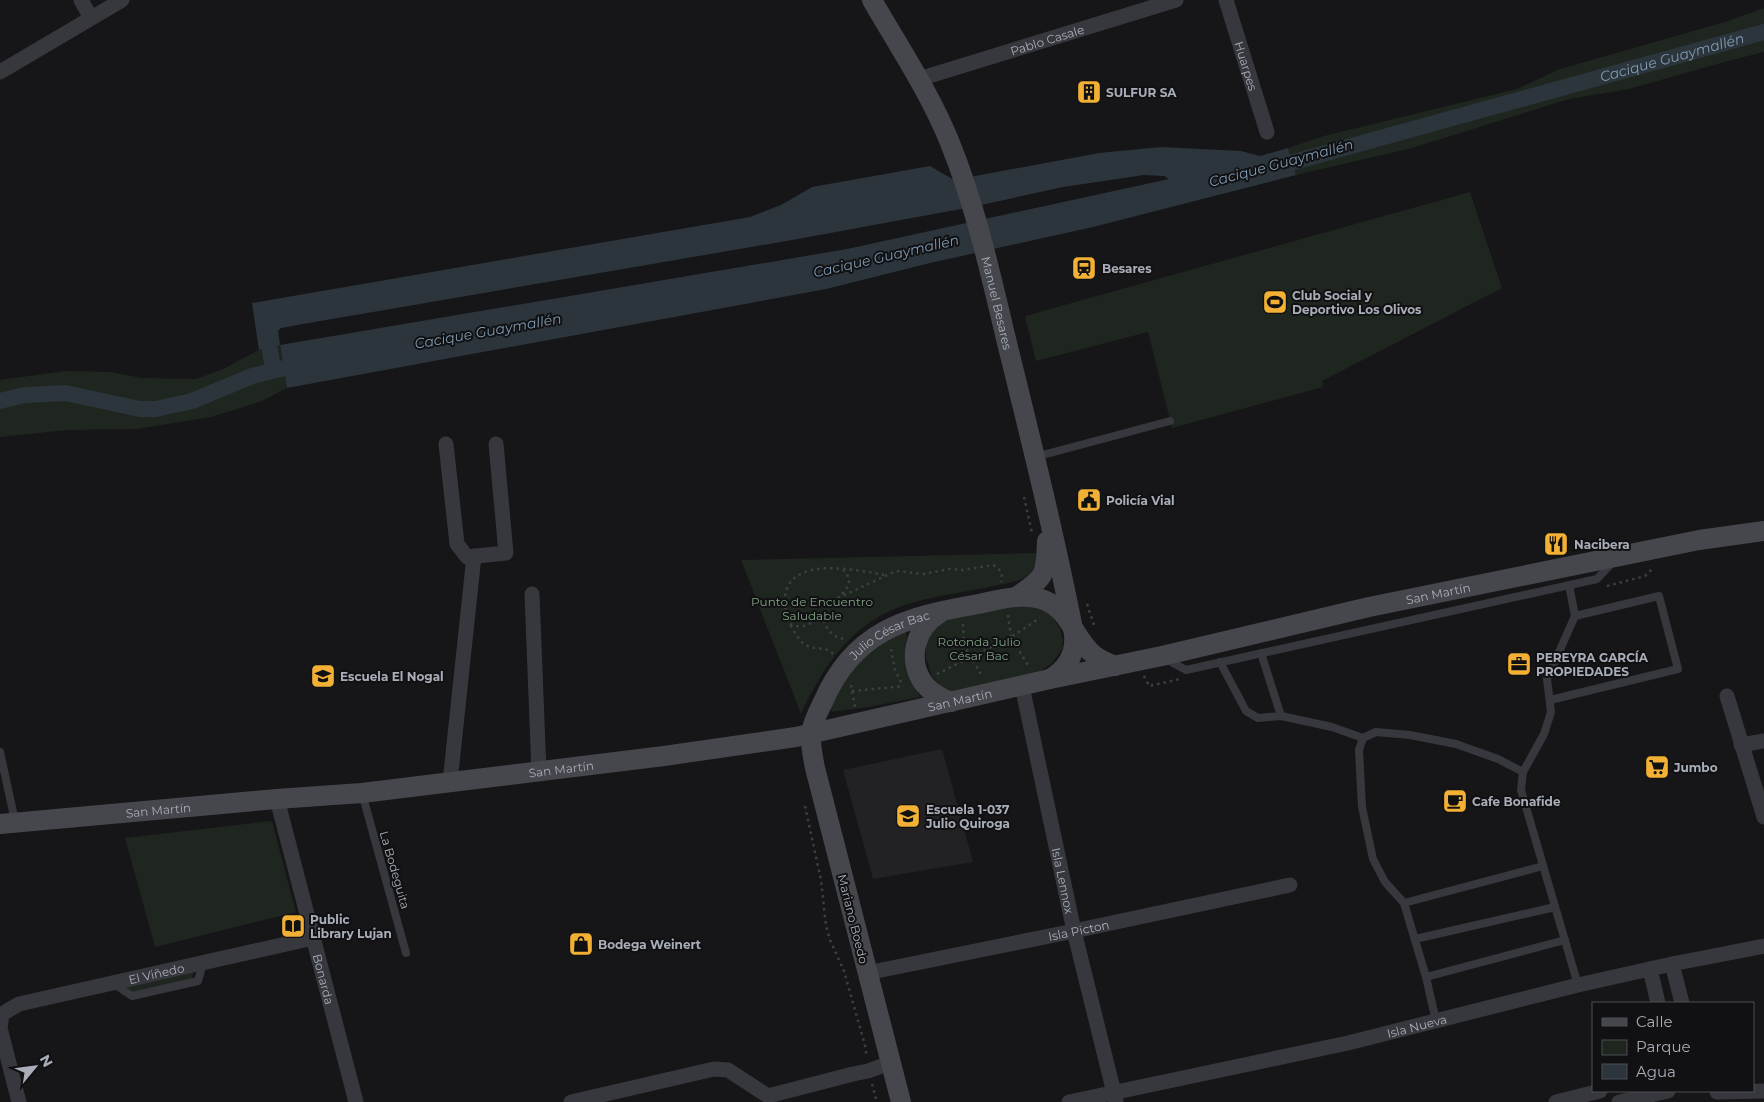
<svg xmlns="http://www.w3.org/2000/svg" width="1764" height="1102" font-family="Montserrat,sans-serif">
<rect width="100%" height="100%" fill="#161618"/>
<path fill="#222225" d="M942 749 973 862 873 879 843 770Z"/>
<g fill="#1e261f">
<path d="M1764 8V52L1728 61 1629 89 1569 99 1412 148 1296 175 1288 148 1324 136 1517 89 1560 69 1725 22Z"/>
<path d="M1470 192 1502 288 1322 381 1323 387 1172 428 1148 332 1036 361 1025 316Z"/>
<path d="M280 345 287 388 262 401 211 417 136 429 67 430 0 437V380L65 371 111 372 142 378 196 379 223 369 259 350Z"/>
<path d="M1036 553C1036 561 1035 569 1029 574 1019 583 1002 584 989 587 952 595 908 598 875 619 840 641 818 677 801 714L741 560Z"/>
<path d="M992 605 1040 607 1052 616 1060 629 1063 641 1062 649 1052 663 1038 673 952 692 942 688 932 676 926 658V644L935 627 949 617Z"/>
<path d="M907 630 905 659 914 684 920 697 868 707 832 712 830 709 843 678 876 645Z"/>
<path d="M272 821 296 912 155 947 125 838Z"/>
<path d="M194 967 192 979 133 994 124 985Z"/>
</g>
<path fill="#2c353c" fill-rule="evenodd" d="M1161 147 1241 151 1260 156 1288 148 1296 175 1093 227 930 263 826 289 287 388 280 345 259 350 252 303 750 217 781 205 812 187 930 166 954 180 1099 153ZM1144 175 1164 176 1169 179 847 249 280 345 278 331 281 328 303 324 792 240 972 207 1063 187Z"/>
<g fill="none" stroke-linecap="round" stroke-linejoin="round">
<g stroke="#2c353c" stroke-width="16">
<path id="s1" d="M1272 168 1764 32"/>
<path d="M266 327 273 369"/>
<path d="M0 401 25 395 65 393 140 409H156L192 401 252 376 305 363"/>
</g>
<g stroke="#3d3f44" stroke-width="2.5" stroke-dasharray="2.5 4" stroke-linecap="butt">
<path d="M1024 497 1032 533"/>
<path d="M1607 586 1645 576 1653 568"/>
<path d="M842 594C850 586 852 578 843 570"/>
<path d="M1087 604 1094 625"/>
<path d="M822 614C824 627 832 638 845 639"/>
<path d="M1008 615 1011 637 1029 667"/>
<path d="M790 624C812 634 823 609 838 598L896 571 924 574 949 569 963 570 993 565C1000 568 1004 575 1001 582"/>
<path d="M963 624 964 645 982 676"/>
<path d="M891 649 895 670 903 686"/>
<path d="M833 654C825 644 810 653 800 640 791 629 783 611 785 597 789 555 857 570 885 575"/>
<path d="M937 674 1011 637 1040 618"/>
<path d="M1144 676 1149 686 1180 679"/>
<path d="M851 685 855 707"/>
<path d="M852 691 904 686"/>
<path d="M805 806 821 880 826 926 830 940 844 971 866 1049V1057"/>
<path d="M872 1084 877 1102"/>
</g>
<g stroke="#37383d" stroke-width="8">
<path d="M1035 457 1170 421"/>
<path d="M1569 585 1575 616"/>
<path d="M1261 653 1281 716"/>
<path d="M1166 659 1186 670 1597 579 1612 563"/>
<path d="M1220 662 1246 711 1258 718 1281 716 1332 727 1363 738"/>
<path d="M1550 700 1678 669 1659 596 1575 616 1547 679 1551 712 1544 734 1523 772 1521 790 1578 985"/>
<path d="M0 752 15 821"/>
<path d="M362 793 406 953"/>
<path d="M1404 903 1543 866"/>
<path d="M1415 939 1555 907"/>
<path d="M1426 977 1565 940"/>
<path d="M114 984 132 996 198 981 203 963"/>
<path d="M1436 1021 1426 977 1404 903 1385 882 1373 859 1362 807 1359 750 1363 738 1376 732 1410 735 1456 744 1498 759 1523 772"/>
</g>
<g stroke="#37383d" stroke-width="15">
<path d="M81 0 91 18"/>
<path id="s2" d="M1226 0 1267 132"/>
<path d="M0 72 122 0"/>
<path id="s3" d="M919 79 1176 0"/>
<path d="M446 444 457 544 467 557 506 553 496 444"/>
<path d="M532 594 539 772"/>
<path id="s4" d="M1022 686 1074 931 1116 1101"/>
<path d="M1727 696 1764 817"/>
<path d="M1741 745 1764 741"/>
<path d="M450 782 474 556"/>
<path id="s5" d="M277 799 356 1102"/>
<path d="M1672 964 1682 1003"/>
<path d="M1650 969 1658 1003"/>
<path id="s6" d="M867 973 1074 931 1290 885"/>
<path d="M1717 1092 1764 1091"/>
<path id="s7" d="M19 1102 0 1028 2 1014 19 1004 313 938"/>
<path d="M571 1102 714 1069 728 1070 768 1096 853 1074 868 1071 890 1063"/>
<path id="s8" d="M1069 1102 1348 1043 1578 985 1672 964 1764 946"/>
<path d="M1556 1102 1600 1091"/>
<path d="M1619 1102 1668 1091"/>
</g>
<g stroke="#45474d" stroke-width="20">
<path id="s9" d="M872 0C899 47 930 93 950 143 976 207 991 276 1007 343 1031 440 1055 537 1074 634 1076 654 1067 669 1050 679"/>
<path d="M1016 597C1045 578 1046 575 1047 541"/>
<path d="M940 613C915 627 906 661 925 685 932 693 941 698 951 702"/>
<path id="s10" d="M0 824 277 799 362 793 664 756 796 737 1050 679 1162 656 1369 607 1699 540 1764 531"/>
<path id="s11" d="M901 1102 815 768C813 757 810 744 811 734 812 723 818 712 823 702 853 632 904 617 973 605 995 601 1022 592 1044 600 1071 611 1074 639 1094 655 1100 660 1108 663 1115 666"/>
</g>
</g>
<defs>
<symbol id="building-square" viewBox="-11 -11 22 22"><rect x="-9" y="-9" width="18" height="18" rx="4" fill="#f2b134" stroke="#111113"/><path d="M-4-6H4V6H1V3H-1V6H-4ZM-2.5-4.3h1.7v1.8h-1.7ZM.8-4.3h1.7v1.8H.8ZM-2.5-1h1.7V.8h-1.7ZM.8-1h1.7V.8H.8Z" fill="#111"/></symbol>
<symbol id="station-square" viewBox="-11 -11 22 22"><rect x="-9" y="-9" width="18" height="18" rx="4" fill="#f2b134" stroke="#111113"/><path d="M-3-6H3Q5-6 5-4V2Q5 4 3 4L4.5 6H3L1.5 4h-3L-3 6H-4.5L-3 4Q-5 4-5 2V-4Q-5-6-3-6ZM-3.5-4v3h7v-3ZM-3.5 1v1.5H-2V1ZM2 1v1.5H3.5V1Z" fill="#111"/></symbol>
<symbol id="stadium-square" viewBox="-11 -11 22 22"><rect x="-9" y="-9" width="18" height="18" rx="4" fill="#f2b134" stroke="#111113"/><path d="M0-5a6.5 5 0 1 0 0 10a6.5 5 0 1 0 0-10ZM-3.5-1.8h7v3.6h-7Z" fill="#111"/></symbol>
<symbol id="civic-square" viewBox="-11 -11 22 22"><rect x="-9" y="-9" width="18" height="18" rx="4" fill="#f2b134" stroke="#111113"/><path d="M-.6-6.5H3V-4.5H.6V-3L4-1V1h2V6H-6V1h2V-1L-.6-3ZM-1.2 2.5V6h2.4V2.5Z" fill="#111"/></symbol>
<symbol id="restaurant-square" viewBox="-11 -11 22 22"><rect x="-9" y="-9" width="18" height="18" rx="4" fill="#f2b134" stroke="#111113"/><path d="M-5-6h1v4h1v-4h1v4h1v-4h1v5L-1.5 .5V6h-2V.5L-5-1ZM5-6V6H3V1.5H1.5Q1.5-4 5-6Z" fill="#111"/></symbol>
<symbol id="office-square" viewBox="-11 -11 22 22"><rect x="-9" y="-9" width="18" height="18" rx="4" fill="#f2b134" stroke="#111113"/><path d="M-6-3h4V-5.5h4V-3h4V5H-6ZM-1-4.5V-3h2v-1.5ZM-6 0V1H6V0Z" fill="#111"/></symbol>
<symbol id="school-square" viewBox="-11 -11 22 22"><rect x="-9" y="-9" width="18" height="18" rx="4" fill="#f2b134" stroke="#111113"/><path d="M0-5L7-2L0 1L-7-2ZM-4 1L0 2.5L4 1V4Q0 6-4 4Z" fill="#111"/></symbol>
<symbol id="supermarket-square" viewBox="-11 -11 22 22"><rect x="-9" y="-9" width="18" height="18" rx="4" fill="#f2b134" stroke="#111113"/><path d="M-6-5.5h2.5l.6 2H6L4.5 2H-2.5L-4.4-4H-6ZM-1.5 3.2a1.3 1.3 0 1 0 .1 0ZM3 3.2a1.3 1.3 0 1 0 .1 0Z" fill="#111"/></symbol>
<symbol id="cafe-square" viewBox="-11 -11 22 22"><rect x="-9" y="-9" width="18" height="18" rx="4" fill="#f2b134" stroke="#111113"/><path d="M-5.5-4.5H6V0H3Q3 3.5 0 3.5H-2.5Q-5.5 3.5-5.5 0ZM3-3.2v2h1.7v-2ZM-6 4.5H4V6H-6Z" fill="#111"/></symbol>
<symbol id="library-square" viewBox="-11 -11 22 22"><rect x="-9" y="-9" width="18" height="18" rx="4" fill="#f2b134" stroke="#111113"/><path d="M-6-4Q-3-5.5-.7-3.5V5Q-3 3-6 4ZM6-4Q3-5.5 .7-3.5V5Q3 3 6 4Z" fill="#111"/></symbol>
<symbol id="shop-square" viewBox="-11 -11 22 22"><rect x="-9" y="-9" width="18" height="18" rx="4" fill="#f2b134" stroke="#111113"/><path d="M-5-2.5h2.3a2.7 3.5 0 0 1 5.4 0H5L5.5 6h-11ZM-1.5-2.5h3a1.5 2.3 0 0 0-3 0Z" fill="#111"/></symbol>
</defs>
<g fill-rule="evenodd">
<use href="#building-square" x="1075" y="78" width="28" height="28"/>
<use href="#station-square" x="1070" y="254" width="28" height="28"/>
<use href="#stadium-square" x="1261" y="288" width="28" height="28"/>
<use href="#civic-square" x="1075" y="486" width="28" height="28"/>
<use href="#restaurant-square" x="1542" y="530" width="28" height="28"/>
<use href="#office-square" x="1505" y="650" width="28" height="28"/>
<use href="#school-square" x="309" y="662" width="28" height="28"/>
<use href="#supermarket-square" x="1643" y="753" width="28" height="28"/>
<use href="#cafe-square" x="1441" y="787" width="28" height="28"/>
<use href="#school-square" x="894" y="802" width="28" height="28"/>
<use href="#library-square" x="279" y="912" width="28" height="28"/>
<use href="#shop-square" x="567" y="930" width="28" height="28"/>
</g>
<g text-anchor="middle" dominant-baseline="central" stroke-width="4" stroke-linejoin="round" paint-order="stroke">
<g font-size="12" fill="#a8adb8" stroke="#111113">
<text stroke="none"><textPath href="#s3" startOffset="134">Pablo Casale</textPath></text>
<text stroke="none"><textPath href="#s2" startOffset="69">Huarpes</textPath></text>
<text stroke="none"><textPath href="#s9" startOffset="330">Manuel Besares</textPath></text>
<text stroke="none"><textPath href="#s10" startOffset="1459">San Martín</textPath></text>
<text stroke="none"><textPath href="#s11" startOffset="512">Julio César Bac</textPath></text>
<text stroke="none"><textPath href="#s10" startOffset="969">San Martín</textPath></text>
<text stroke="none"><textPath href="#s10" startOffset="564">San Martín</textPath></text>
<text stroke="none"><textPath href="#s10" startOffset="159">San Martín</textPath></text>
<text transform="translate(395 870) rotate(74)">La Bodeguita</text>
<text stroke="none"><textPath href="#s4" startOffset="199">Isla Lennox</textPath></text>
<text transform="translate(853 919) rotate(76)">Mariano Boedo</text>
<text stroke="none"><textPath href="#s6" startOffset="216">Isla Picton</textPath></text>
<text stroke="none"><textPath href="#s7" startOffset="251">El Viñedo</textPath></text>
<text stroke="none"><textPath href="#s5" startOffset="186">Bonarda</textPath></text>
<text stroke="none"><textPath href="#s8" startOffset="356">Isla Nueva</textPath></text>
</g>
<g font-size="12" font-weight="bold" fill="#a8adb8" stroke="#111113" text-anchor="start">
<text x="1106" y="92">SULFUR SA</text>
<text x="1102" y="268">Besares</text>
<text x="1292" y="295">Club Social y<tspan x="1292" dy="14">Deportivo Los Olivos</tspan></text>
<text x="1106" y="500">Policía Vial</text>
<text x="1574" y="544">Nacibera</text>
<text x="1536" y="657">PEREYRA GARCÍA<tspan x="1536" dy="14">PROPIEDADES</tspan></text>
<text x="340" y="676">Escuela El Nogal</text>
<text x="1674" y="767">Jumbo</text>
<text x="1472" y="801">Cafe Bonafide</text>
<text x="926" y="809">Escuela 1-037<tspan x="926" dy="14">Julio Quiroga</tspan></text>
<text x="310" y="919">Public<tspan x="310" dy="14">Library Lujan</tspan></text>
<text x="598" y="944">Bodega Weinert</text>
</g>
<g font-size="12" fill="#7fa381" stroke="#111113">
<text x="812" y="601">Punto de Encuentro<tspan x="812" dy="14">Saludable</tspan></text>
<text x="979" y="641">Rotonda Julio<tspan x="979" dy="14">César Bac</tspan></text>
</g>
<g font-size="14" font-style="italic" fill="#7f9bb3" stroke="#111113">
<text stroke="none"><textPath href="#s1" startOffset="415">Cacique Guaymallén</textPath></text>
<text transform="translate(1281 163) rotate(-15)">Cacique Guaymallén</text>
<text transform="translate(886 256) rotate(-13)">Cacique Guaymallén</text>
<text transform="translate(488 331) rotate(-10)">Cacique Guaymallén</text>
</g>
</g>
<rect x="1592" y="1002" width="162" height="90" fill="#111113" stroke="#4d4f55"/>
<rect x="1602" y="1018" width="25" height="8" fill="#45474d" stroke="#4d4f55"/>
<text x="1636" y="1027" font-size="15" fill="#a8adb8">Calle</text>
<rect x="1602" y="1040" width="25" height="15" fill="#1e261f" stroke="#4d4f55"/>
<text x="1636" y="1052" font-size="15" fill="#a8adb8">Parque</text>
<rect x="1602" y="1064" width="25" height="15" fill="#2c353c" stroke="#4d4f55"/>
<text x="1636" y="1077" font-size="15" fill="#a8adb8">Agua</text>
<g transform="translate(35 1067) rotate(61)" stroke="#111113" stroke-width="4" paint-order="stroke">
<path d="M0-4L9 19L0 12L-9 19Z" fill="#a8adb8"/>
<text y="-8" font-size="14" font-weight="bold" text-anchor="middle" fill="#a8adb8">N</text>
</g>
</svg>
